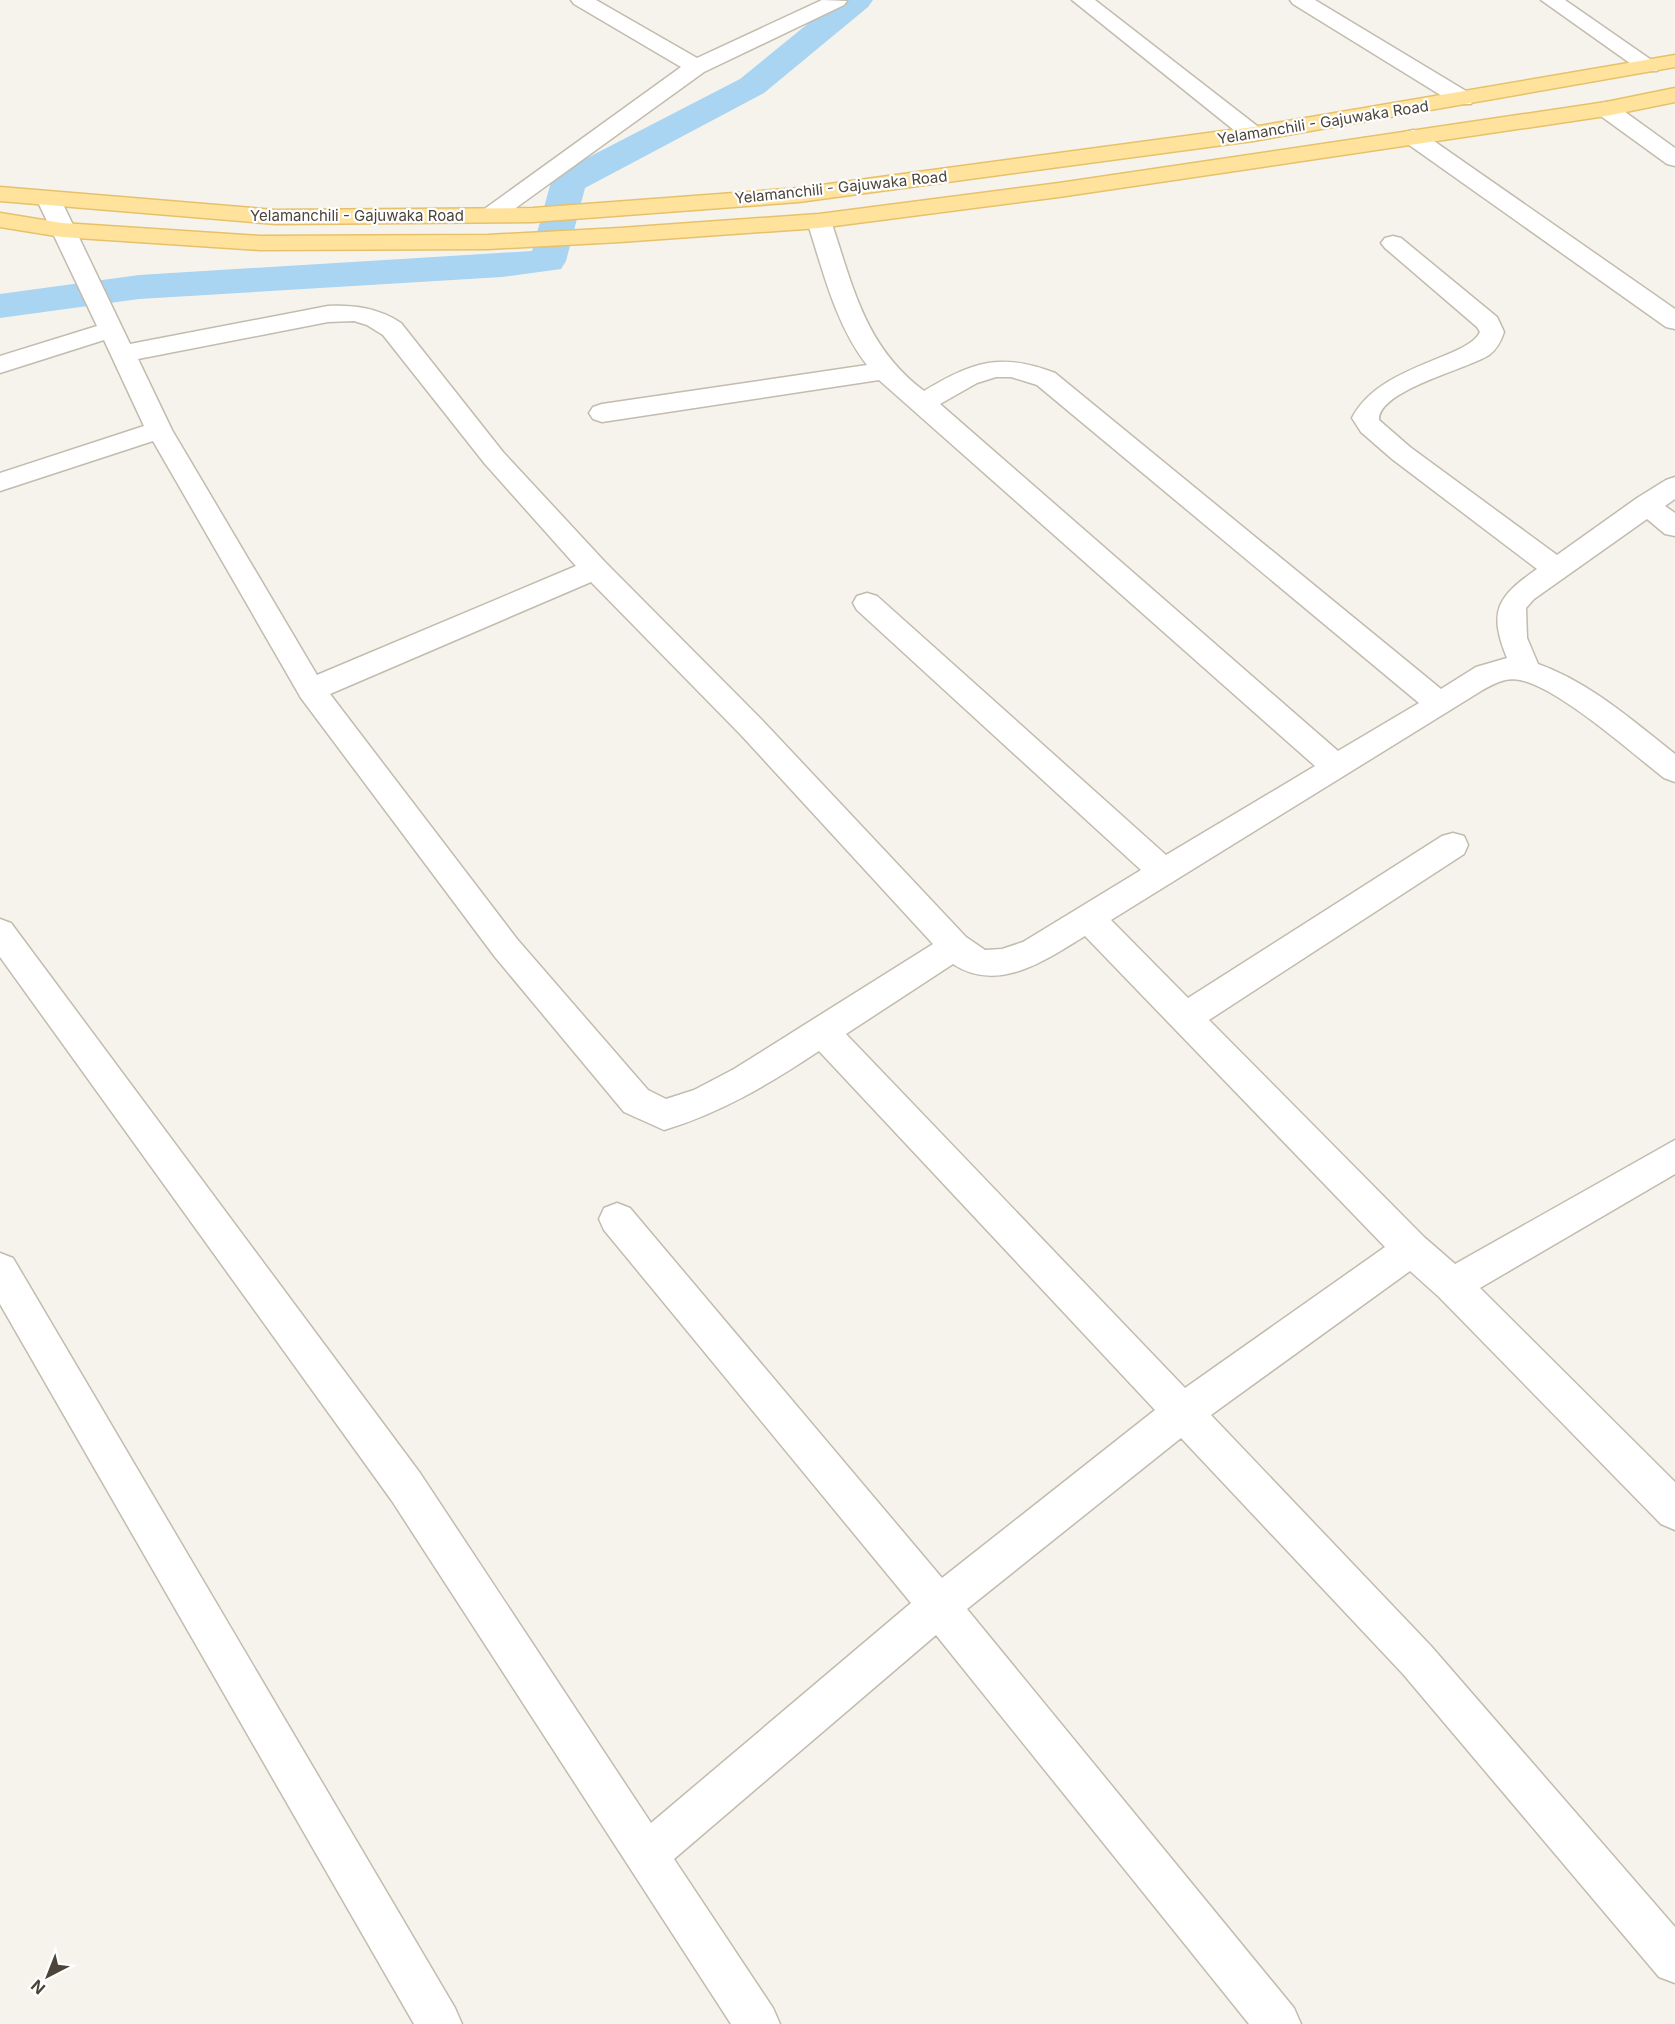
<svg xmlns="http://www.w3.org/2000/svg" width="1675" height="2024" font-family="Inter,sans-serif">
<rect width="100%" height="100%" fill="#f6f3ec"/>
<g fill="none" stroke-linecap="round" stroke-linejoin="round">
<path fill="#a9d4f2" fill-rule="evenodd" d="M837 0H873L868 7 764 93 585 188 566 261 561 269 502 277 139 299 0 318V294L139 275 532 251 551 182 556 174 740 79Z"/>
<defs>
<g id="street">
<path d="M571 0H596L697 58 822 0 847 1 844 5 704 72 499 220H483L479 215 483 210 681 67 574 4Z"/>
<path d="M1072 0H1095L1261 129 1264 134 1261 139H1245Z"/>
<path d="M1290 0H1315L1471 94 1474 99 1471 104H1455L1293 4Z"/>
<path d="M1541 0H1565L1660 66 1657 71H1641Z"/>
<path d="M1606 102 1614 104 1675 148V166L1667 164 1598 114 1595 109 1598 104Z"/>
<path d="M1413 130 1421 132 1675 309V329L1666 327 1405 142 1402 137 1405 132Z"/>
<path d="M49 193 57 195 61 200 130 344 328 306C355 305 378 308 401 323L503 452 605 562 761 719 966 937 985 950 1002 949 1023 942 1141 870 857 610 853 603 857 596 867 593 877 596 1166 855 1315 766 879 380 602 422 593 419 589 413 593 407 602 404 867 365C835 324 823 270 807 221L811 216H827L831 221C853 287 865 347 924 391 972 362 1001 352 1055 373L1441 689 1476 667 1507 658C1488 611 1497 597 1537 569L1392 459 1361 432 1352 418C1380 364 1468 359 1480 332L1477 327 1385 248 1381 243 1385 238 1393 236 1401 238 1497 317 1504 332C1501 341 1497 349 1489 355 1468 369 1378 390 1379 420L1410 447 1557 555 1637 498 1666 480 1675 477V499L1665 506 1675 513V536L1665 534 1647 519 1534 599 1526 608 1527 638 1538 664C1589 682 1632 720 1675 754V782L1664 778C1632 753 1558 687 1520 680 1505 677 1493 684 1481 691L1111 920 1188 998 1442 836 1453 833 1464 836 1468 845 1464 854 1209 1020 1424 1237 1455 1264 1675 1140V1174L1480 1288 1675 1482V1530L1661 1524 1439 1297 1410 1271 1211 1415 1431 1646 1675 1927V1983L1659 1977 1403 1674 1181 1438 967 1609 1294 2008 1301 2024H1249L936 1635 674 1859 773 2008 780 2024H731L392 1501 0 957V919L11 923 420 1473 651 1823 911 1603 604 1230 599 1219 604 1208 617 1203 630 1208 942 1578 1155 1410 819 1051C769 1084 721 1113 664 1130L624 1112 495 957 301 698 153 441 0 491V473L144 426 104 340 0 373V356L97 326 37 200 41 195ZM354 321 367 325 383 335 485 464 576 566 317 675 172 430 138 359 328 322ZM996 377H1011L1037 385 1419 703 1338 751 940 404 977 383ZM591 582 741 735 933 944 734 1069 694 1090 666 1099 648 1090 517 939 330 694ZM1085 936 1385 1247 1185 1388 846 1034 953 964C999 994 1045 960 1085 936Z"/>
<path d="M0 1253 13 1258 455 2008 462 2024H414L0 1304Z"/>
</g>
<g id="primary">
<path d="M1675 55V67L1253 141 799 202 533 222 276 224 0 201V187L276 210 533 208 799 188 1253 127Z"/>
<path d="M1675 88V102L1606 116 1059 197 819 228 620 242 488 249 260 250 62 237 0 227V213L62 223 260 236 488 235 620 228 819 214 1059 183 1606 102Z"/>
</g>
</defs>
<use href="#street" stroke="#c2bbae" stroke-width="3"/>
<use href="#primary" stroke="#e6c16a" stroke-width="3"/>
<use href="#street" fill="#fff" fill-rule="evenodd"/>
<use href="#primary" fill="#ffe39c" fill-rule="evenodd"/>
</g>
<g text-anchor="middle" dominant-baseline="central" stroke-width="4.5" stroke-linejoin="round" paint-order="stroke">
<g font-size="15" fill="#4b4439" stroke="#fff">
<text transform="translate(1323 122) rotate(-9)">Yelamanchili - Gajuwaka Road</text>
<text transform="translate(841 187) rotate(-6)">Yelamanchili - Gajuwaka Road</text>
<text x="357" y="215">Yelamanchili - Gajuwaka Road</text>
</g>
</g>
<g transform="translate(48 1976) rotate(222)" stroke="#ffffff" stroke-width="4.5" paint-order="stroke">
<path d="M0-4.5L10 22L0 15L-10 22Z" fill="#4b4439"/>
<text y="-9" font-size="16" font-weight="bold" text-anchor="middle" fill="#4b4439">N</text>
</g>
</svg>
